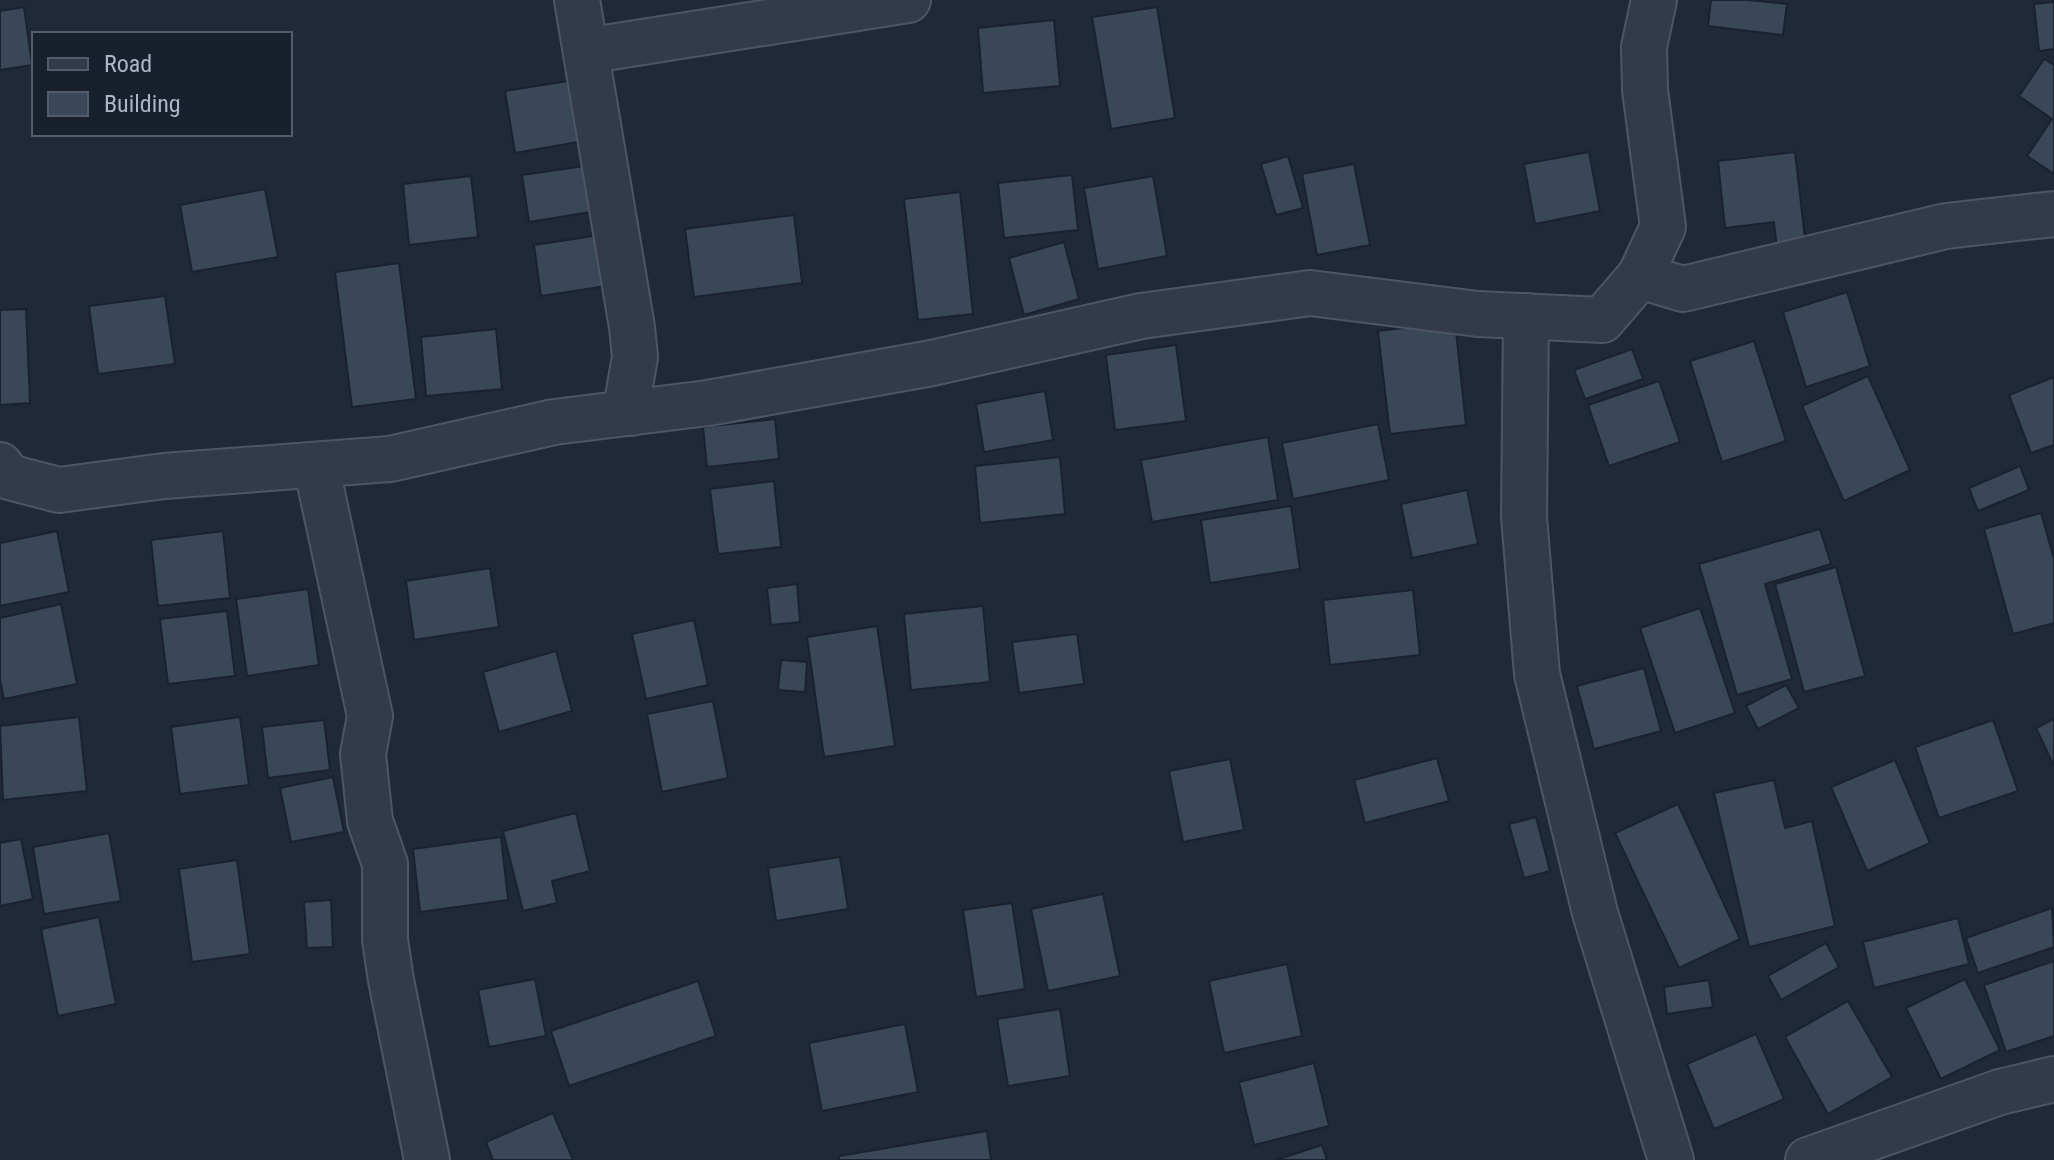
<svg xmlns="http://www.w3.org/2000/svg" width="2054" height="1160" font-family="'Roboto Condensed',sans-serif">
<rect width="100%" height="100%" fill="#1f2939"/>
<g fill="#3a4759" stroke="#1a2230" stroke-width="2">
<path d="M1711 0H1748L1787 4 1783 35 1708 26Z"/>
<path d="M2054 2V49L2039 51 2034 4Z"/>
<path d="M24 7 32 65 0 70V11Z"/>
<path d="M1157 7 1175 118 1111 129 1092 17Z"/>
<path d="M1054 20 1060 86 983 93 978 28Z"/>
<path d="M2044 59 2054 65V174L2027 156 2052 119 2019 96Z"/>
<path d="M574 80 584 141 515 153 505 91Z"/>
<path d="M1589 152 1600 211 1535 224 1524 164Z"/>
<path d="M1795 152 1806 247 1777 250 1774 222 1725 228 1718 161Z"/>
<path d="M1288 156 1303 208 1276 215 1261 164Z"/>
<path d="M1354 164 1370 245 1317 255 1302 174Z"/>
<path d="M584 166 591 212 529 222 522 175Z"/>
<path d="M1072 175 1078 230 1004 238 998 183Z"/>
<path d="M471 176 478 237 409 245 403 184Z"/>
<path d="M1153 176 1167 256 1098 269 1084 188Z"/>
<path d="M265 189 278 257 192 272 180 205Z"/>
<path d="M960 192 973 314 918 320 904 199Z"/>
<path d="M794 215 802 283 694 297 685 229Z"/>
<path d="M613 233 620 284 541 296 534 245Z"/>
<path d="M1064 242 1079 299 1024 315 1009 258Z"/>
<path d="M399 263 416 399 352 407 335 272Z"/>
<path d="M1847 292 1870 366 1806 387 1783 312Z"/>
<path d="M165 296 175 364 98 374 89 306Z"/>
<path d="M26 309 30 403 0 405V310Z"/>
<path d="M1455 322 1466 425 1390 434 1378 331Z"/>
<path d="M496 329 502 389 426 396 421 337Z"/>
<path d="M1754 341 1786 441 1722 462 1690 361Z"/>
<path d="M1176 345 1186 421 1115 430 1106 355Z"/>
<path d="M1632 349 1643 379 1585 399 1574 370Z"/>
<path d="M1868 376 1910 470 1844 501 1802 406Z"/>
<path d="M2054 377V445L2031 453 2009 395Z"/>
<path d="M1659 381 1680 442 1609 466 1588 405Z"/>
<path d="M1045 391 1053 440 984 452 976 404Z"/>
<path d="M775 419 779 459 707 467 703 427Z"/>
<path d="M1378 424 1389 480 1293 499 1282 443Z"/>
<path d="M1268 437 1278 500 1152 522 1141 460Z"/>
<path d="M1060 457 1065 514 980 523 975 466Z"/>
<path d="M2020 466 2029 490 1978 511 1969 488Z"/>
<path d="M774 481 781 547 718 554 710 489Z"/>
<path d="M1467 490 1478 544 1412 558 1401 504Z"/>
<path d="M1291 506 1300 569 1210 583 1201 520Z"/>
<path d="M2041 513 2054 559V623L2013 634 1984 529Z"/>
<path d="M1820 529 1831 564 1765 584 1792 679 1737 695 1699 564Z"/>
<path d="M57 531 69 592 0 606V543Z"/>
<path d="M223 531 230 598 158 606 151 540Z"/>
<path d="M1836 567 1865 676 1804 692 1775 584Z"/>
<path d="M490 568 499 627 414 640 406 581Z"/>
<path d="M797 584 800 622 771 625 767 588Z"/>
<path d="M308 589 319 665 247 676 236 599Z"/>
<path d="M1413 590 1420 655 1330 665 1323 600Z"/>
<path d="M61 604 77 684 4 699 0 680V618Z"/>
<path d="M983 606 990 682 911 690 904 614Z"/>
<path d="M1700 608 1735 713 1675 733 1640 628Z"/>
<path d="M227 611 235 676 168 684 160 619Z"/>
<path d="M694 620 708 685 646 699 632 634Z"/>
<path d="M877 626 895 746 824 757 807 637Z"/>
<path d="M1077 634 1084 684 1019 693 1012 642Z"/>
<path d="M556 651 572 711 499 732 483 672Z"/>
<path d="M781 660 807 662 805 692 778 690Z"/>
<path d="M1644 668 1661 731 1594 749 1577 686Z"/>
<path d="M1786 685 1799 708 1758 729 1746 706Z"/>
<path d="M713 701 728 778 662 792 647 714Z"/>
<path d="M79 717 87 791 3 800 0 726Z"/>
<path d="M240 717 249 785 180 794 171 727Z"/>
<path d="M2054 719V764H2053L2036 728Z"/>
<path d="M324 720 330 770 268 778 262 727Z"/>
<path d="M1993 720 2018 791 1939 818 1915 747Z"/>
<path d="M1437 758 1449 801 1365 823 1354 780Z"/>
<path d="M1230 759 1244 830 1183 842 1169 771Z"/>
<path d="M1895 760 1930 843 1867 871 1831 787Z"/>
<path d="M333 777 344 832 291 842 280 788Z"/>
<path d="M1774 780 1785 828 1812 821 1835 926 1749 947 1714 793Z"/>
<path d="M1678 804 1740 939 1679 968 1615 833Z"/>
<path d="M576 813 590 871 552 881 557 903 523 911 503 831Z"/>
<path d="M1536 817 1550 871 1524 878 1509 824Z"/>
<path d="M109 833 121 901 44 914 33 847Z"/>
<path d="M501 837 508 900 420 912 413 849Z"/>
<path d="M21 839 33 899 0 906V843Z"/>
<path d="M840 857 848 909 776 921 768 868Z"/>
<path d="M237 860 250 954 192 962 179 869Z"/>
<path d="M1103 894 1120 976 1048 991 1031 909Z"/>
<path d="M331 900 333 947 307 948 304 902Z"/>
<path d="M1012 903 1025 989 976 997 963 910Z"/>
<path d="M2052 908 2054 947 1978 973 1966 938Z"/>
<path d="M99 917 116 1004 58 1016 41 929Z"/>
<path d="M1958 918 1969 964 1874 988 1863 942Z"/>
<path d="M1826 943 1839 967 1781 1000 1768 976Z"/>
<path d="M2054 961V1036L2006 1052 1984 985Z"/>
<path d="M1287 964 1302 1036 1224 1053 1209 981Z"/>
<path d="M535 979 546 1036 489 1047 478 990Z"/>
<path d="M1965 979 2000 1050 1941 1079 1906 1008Z"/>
<path d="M1709 980 1713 1007 1667 1014 1664 987Z"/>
<path d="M698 981 716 1036 569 1086 551 1031Z"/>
<path d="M1848 1001 1892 1077 1828 1114 1785 1037Z"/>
<path d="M1060 1009 1070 1076 1008 1086 997 1019Z"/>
<path d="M905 1024 918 1092 822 1111 809 1043Z"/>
<path d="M1756 1034 1784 1099 1714 1129 1687 1064Z"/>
<path d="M1314 1063 1329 1126 1254 1145 1239 1082Z"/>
<path d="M553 1113 573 1160H493L486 1142Z"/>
<path d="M987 1131 991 1160H839V1156Z"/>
<path d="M1322 1145 1327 1160H1276Z"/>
</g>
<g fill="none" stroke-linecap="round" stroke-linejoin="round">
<defs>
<g id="minor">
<path d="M577 0 632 327 635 357 628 397 631 413"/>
<path d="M586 51 908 0"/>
<path d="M1640 276 1683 289 1946 226 2054 214"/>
<path d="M1526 316 1524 517 1537 674 1595 913 1671 1160"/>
<path d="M0 465 9 477 59 490 164 476 390 459 554 422 708 403 932 363 1141 316 1310 293 1478 314 1602 320 1640 276 1663 227 1645 90 1644 47 1654 0"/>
<path d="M316 465 370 716 363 754 370 821 385 864V940L391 980 427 1160"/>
<path d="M1808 1160 2000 1092 2054 1079"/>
</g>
</defs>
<use href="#minor" stroke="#4d5664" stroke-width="48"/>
<use href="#minor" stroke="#333b4a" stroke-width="44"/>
</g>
<rect x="32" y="32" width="260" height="104" fill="#18202e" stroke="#545c6b" stroke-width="2"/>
<rect x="48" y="58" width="40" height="12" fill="#333b4a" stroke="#545c6b" stroke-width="2"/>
<text x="104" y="72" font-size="24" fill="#adb6c6">Road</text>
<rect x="48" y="92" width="40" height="24" fill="#3a4759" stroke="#545c6b" stroke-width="2"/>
<text x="104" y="112" font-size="24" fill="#adb6c6">Building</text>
</svg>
